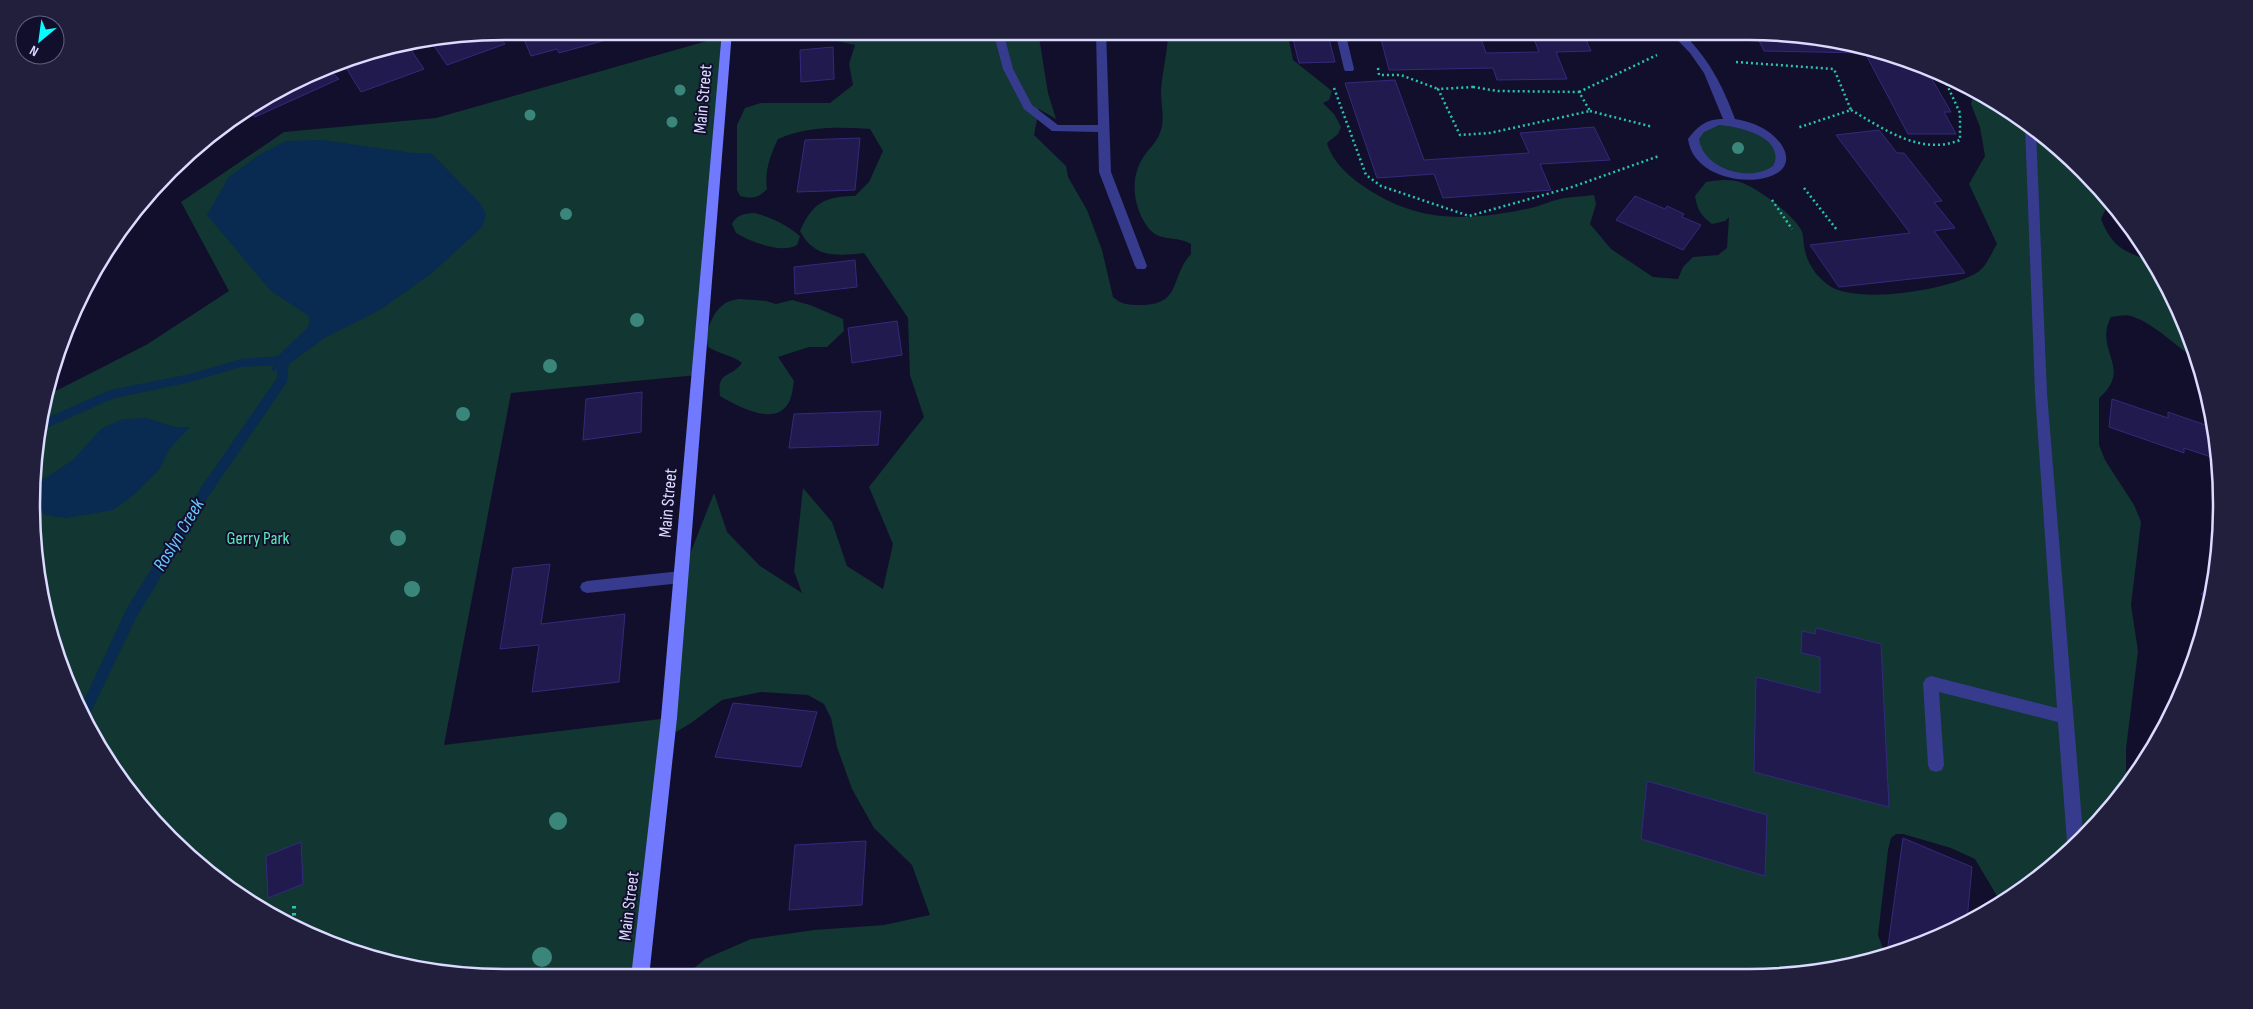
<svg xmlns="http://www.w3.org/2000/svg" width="2253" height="1009" font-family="'Sofia Sans Condensed',sans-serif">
<rect width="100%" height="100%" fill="#120f2c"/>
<g fill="#123632">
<path d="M731 31H1038L1048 93 1056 119 1039 109 1034 135 1066 166 1068 177 1087 210 1102 250 1113 297C1120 304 1129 305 1138 305 1183 306 1169 278 1191 254V244C1176 235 1158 243 1147 226 1134 208 1130 181 1141 161 1148 148 1159 142 1162 126 1164 115 1161 103 1161 92 1162 71 1168 52 1168 31H1287L1293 60 1332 91 1329 100 1323 103 1334 114 1341 127 1338 134 1327 143C1332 162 1351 178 1366 188 1420 224 1470 221 1531 208 1541 206 1550 201 1560 199 1571 196 1583 197 1594 195L1596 204 1590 224 1611 249 1653 277 1678 279 1683 267 1693 257 1718 255 1727 248 1729 217 1725 221 1712 224C1701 216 1697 209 1695 196L1706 182C1716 180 1726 179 1736 181 1753 184 1791 213 1800 228 1804 234 1803 239 1804 246 1806 261 1815 275 1827 284 1853 306 1951 290 1978 272 1986 267 1992 252 1997 244L1969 184 1985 156 1980 127 1971 104 1974 91C2027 120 2071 156 2109 202L2101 219C2112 247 2124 252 2152 261L2186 323 2197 359C2174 346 2156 324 2131 316 2126 314 2117 316 2111 317 2093 350 2134 368 2099 398V445L2105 460 2134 505 2141 522 2131 605 2138 651 2126 749V789L2037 880 2000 901 1975 859 1951 848 1903 834H1896L1891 838 1888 850 1878 935 1883 949 1890 952 1811 974 688 977 692 970 705 959 751 939 814 930 884 925 930 915 912 865 874 828 852 789 837 747 831 718 824 704 808 695 761 692 722 700 691 723 676 732 669 719 640 977 504 978 412 969 324 942 193 860 95 741 56 657 35 567 40 412 46 396 146 345 229 291 181 202 284 132 436 118 728 35 697 375 511 393 444 745 669 718 681 577 714 493 727 532 760 566 802 593 794 571 803 488 832 522 847 566 883 589 893 544 869 487 924 417 910 375 908 318 864 253C836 256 814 258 800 231 812 204 824 196 855 196L869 182 883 151 870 129C839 127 808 126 778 139 771 153 764 172 767 189 759 198 752 199 740 196L737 190V125L745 108 761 103H830L853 85 849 64 855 45 815 36H773L757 40 741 39Z"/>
<path d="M1717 122 1745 125 1778 147 1772 172 1731 175 1698 155V131Z"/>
<path d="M754 213C771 217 787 225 800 236L797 245C782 254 751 242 736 233L732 224C737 214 744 214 754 213Z"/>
<path d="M739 299 766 301 776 304 792 300 810 305 843 319 844 331 827 347H809L778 357 794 381C793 387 792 395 790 400 778 429 737 406 720 396 717 370 730 379 742 363 732 355 719 354 708 347 704 334 712 312 724 304 728 301 734 300 739 299Z"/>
</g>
<g fill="#092a51">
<path d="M322 140 413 153H431L480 203 486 214 482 227 432 273 380 310 326 337 289 364 271 372 276 358 308 327 310 320 308 315 271 291 207 215 229 177 262 153 286 141Z"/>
<path d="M146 418 175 427H190L170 448 159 470 135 494 113 510 65 518 45 515 37 507 38 483 73 460 101 429 123 419Z"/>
</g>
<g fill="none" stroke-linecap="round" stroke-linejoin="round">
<path fill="#092a51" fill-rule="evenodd" d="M289 351 295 355 289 362 287 382 210 494 136 618 86 722 80 709 126 610 202 486 277 378V365L241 367 190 382 112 399 40 431V421L110 390 190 374 241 359 280 356Z"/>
</g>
<g fill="#201a4e" stroke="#332a7c">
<path d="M545 31H602L606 40 559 53 557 49 531 56 523 37Z"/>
<path d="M1291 31H1327L1335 62 1299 63Z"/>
<path d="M1531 31H1582L1591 51 1556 52 1567 79 1497 80 1493 68 1389 70 1381 39 1480 36 1486 53 1539 52Z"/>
<path d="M1755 32 1841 40 1916 63 1919 69H1926L1951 112H1944L1956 134H1908L1865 53 1764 51Z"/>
<path d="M497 33 505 44 447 65 432 43Z"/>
<path d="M409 47 424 69 361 92 342 61 352 56Z"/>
<path d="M833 47 834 79 801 82 800 50Z"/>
<path d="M327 68 339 79 255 117 247 109 268 95Z"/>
<path d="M1395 80 1424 160 1529 153 1520 133 1594 127 1610 160 1540 164 1551 190 1443 198 1434 174 1377 178 1345 83Z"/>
<path d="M1879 130 1897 153H1904L1942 201 1934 202 1955 228 1934 231 1965 273 1839 287 1810 245 1910 233 1836 135Z"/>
<path d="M860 138 855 190 797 192 805 140Z"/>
<path d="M1635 196 1665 209 1667 206 1684 214 1682 217 1701 225 1683 250 1616 220Z"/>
<path d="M855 260 857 287 795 294 794 267Z"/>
<path d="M897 321 902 355 852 363 848 328Z"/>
<path d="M642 392 641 432 583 440 586 399Z"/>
<path d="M2112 399 2168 418V412L2214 428 2217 459 2184 448V453L2109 427Z"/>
<path d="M881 411 878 445 789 448 794 414Z"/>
<path d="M550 564 541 624 625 614 619 682 532 692 539 645 500 649 513 568Z"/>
<path d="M2214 581 2213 597 2211 601 2201 594Z"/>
<path d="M1816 628 1881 644 1889 807 1754 772 1756 677 1820 693V657L1801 653 1802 631 1815 634Z"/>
<path d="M733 703 817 712 801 767 715 757Z"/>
<path d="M1647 781 1767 815 1765 876 1641 839Z"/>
<path d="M1903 838 1972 867 1967 920 1930 942 1897 950 1888 946Z"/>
<path d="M866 841 862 905 789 910 795 845Z"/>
<path d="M301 842 303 884 268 898 266 856Z"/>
</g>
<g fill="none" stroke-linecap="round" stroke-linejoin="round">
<g stroke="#28c5ae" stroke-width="2.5" stroke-dasharray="2 3" stroke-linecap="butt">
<path d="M1736 62 1834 69 1851 110 1797 128"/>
<path d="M1378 68 1379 75H1401L1438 89"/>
<path d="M1473 87 1498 91 1579 92 1590 111 1490 133 1460 135 1438 89Z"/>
<path d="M1334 88 1366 175 1381 186 1469 216 1572 187 1659 156"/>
<path d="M1579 92 1657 55"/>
<path d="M1851 110C1884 129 1921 156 1960 140V113L1942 74"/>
<path d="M1590 111 1653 127"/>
<path d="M1804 188 1837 230"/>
<path d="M1772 200 1792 229"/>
</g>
<path stroke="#28c5ae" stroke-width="4" stroke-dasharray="2.5 4.5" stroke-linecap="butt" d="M294 906V923"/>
<g fill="#373b8e" fill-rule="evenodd">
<path d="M993 31H1003L1013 69 1032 105 1058 125H1098L1096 31H1106L1111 172 1147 266 1145 269H1137L1135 266 1099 172 1098 132 1052 131 1024 109 1003 69Z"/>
<path d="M1335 31H1345L1354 69 1353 71H1345L1344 69Z"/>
<path d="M2027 123 2036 131 2047 393 2083 834 2069 847 2067 842 2058 722 1939 692 1944 765 1942 770 1936 772 1930 770 1928 765 1923 683 1926 678 1931 676 2057 708 2035 393 2025 126Z"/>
<path d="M681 571 686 573 688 577 686 581 681 583 587 593 582 591 580 587 582 583 587 581Z"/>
</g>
<path fill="#373b8e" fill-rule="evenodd" d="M1669 31H1680C1707 55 1723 86 1735 119 1753 122 1770 129 1781 144 1812 190 1695 195 1688 139 1696 127 1708 118 1723 119L1704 73 1690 53ZM1719 125C1737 126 1787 137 1773 166 1750 183 1703 169 1699 139L1704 132Z"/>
<path fill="#717aff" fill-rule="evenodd" d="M722 31H732L677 718 649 977H631L661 718Z"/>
</g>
<g fill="#3b867a">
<circle cx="680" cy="90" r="5.5"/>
<circle cx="530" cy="115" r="5.5"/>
<circle cx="672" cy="122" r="5.5"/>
<circle cx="1738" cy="148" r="6"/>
<circle cx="566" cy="214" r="6"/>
<circle cx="637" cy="320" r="7"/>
<circle cx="550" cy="366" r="7"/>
<circle cx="463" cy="414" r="7"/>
<circle cx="398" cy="538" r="8"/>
<circle cx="412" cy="589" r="8"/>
<circle cx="558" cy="821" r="9"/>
<circle cx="542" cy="957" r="10"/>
</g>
<g text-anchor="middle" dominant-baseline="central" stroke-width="4" stroke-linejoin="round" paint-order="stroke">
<g font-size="18" fill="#dbdaff" stroke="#120f2c">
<text transform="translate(703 99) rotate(-85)">Main Street</text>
<text transform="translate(668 503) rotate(-85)">Main Street</text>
<text transform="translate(629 906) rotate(-83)">Main Street</text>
</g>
<g font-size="18" fill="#5ce8b9" stroke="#120f2c">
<text x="258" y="538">Gerry Park</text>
</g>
<g font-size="19" font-style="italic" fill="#68c6ff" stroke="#120f2c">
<text transform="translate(179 535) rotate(-59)">Roslyn Creek</text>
</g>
</g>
<path d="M0 0H2253V1009H0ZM504 40H1749A464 464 0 0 1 2213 504V505A464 464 0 0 1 1749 969H504A464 464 0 0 1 40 505V504A464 464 0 0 1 504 40Z" fill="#221f3d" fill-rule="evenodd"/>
<path fill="none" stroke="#dbdaff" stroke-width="2.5" d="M504 40H1749A464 464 0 0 1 2213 504V505A464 464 0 0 1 1749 969H504A464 464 0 0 1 40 505V504A464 464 0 0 1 504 40Z"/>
<g transform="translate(40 40) rotate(209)"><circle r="24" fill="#120f2c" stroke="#626080"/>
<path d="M0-4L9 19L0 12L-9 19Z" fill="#06fcff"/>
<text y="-8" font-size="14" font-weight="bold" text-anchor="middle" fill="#dbdaff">N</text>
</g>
</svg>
